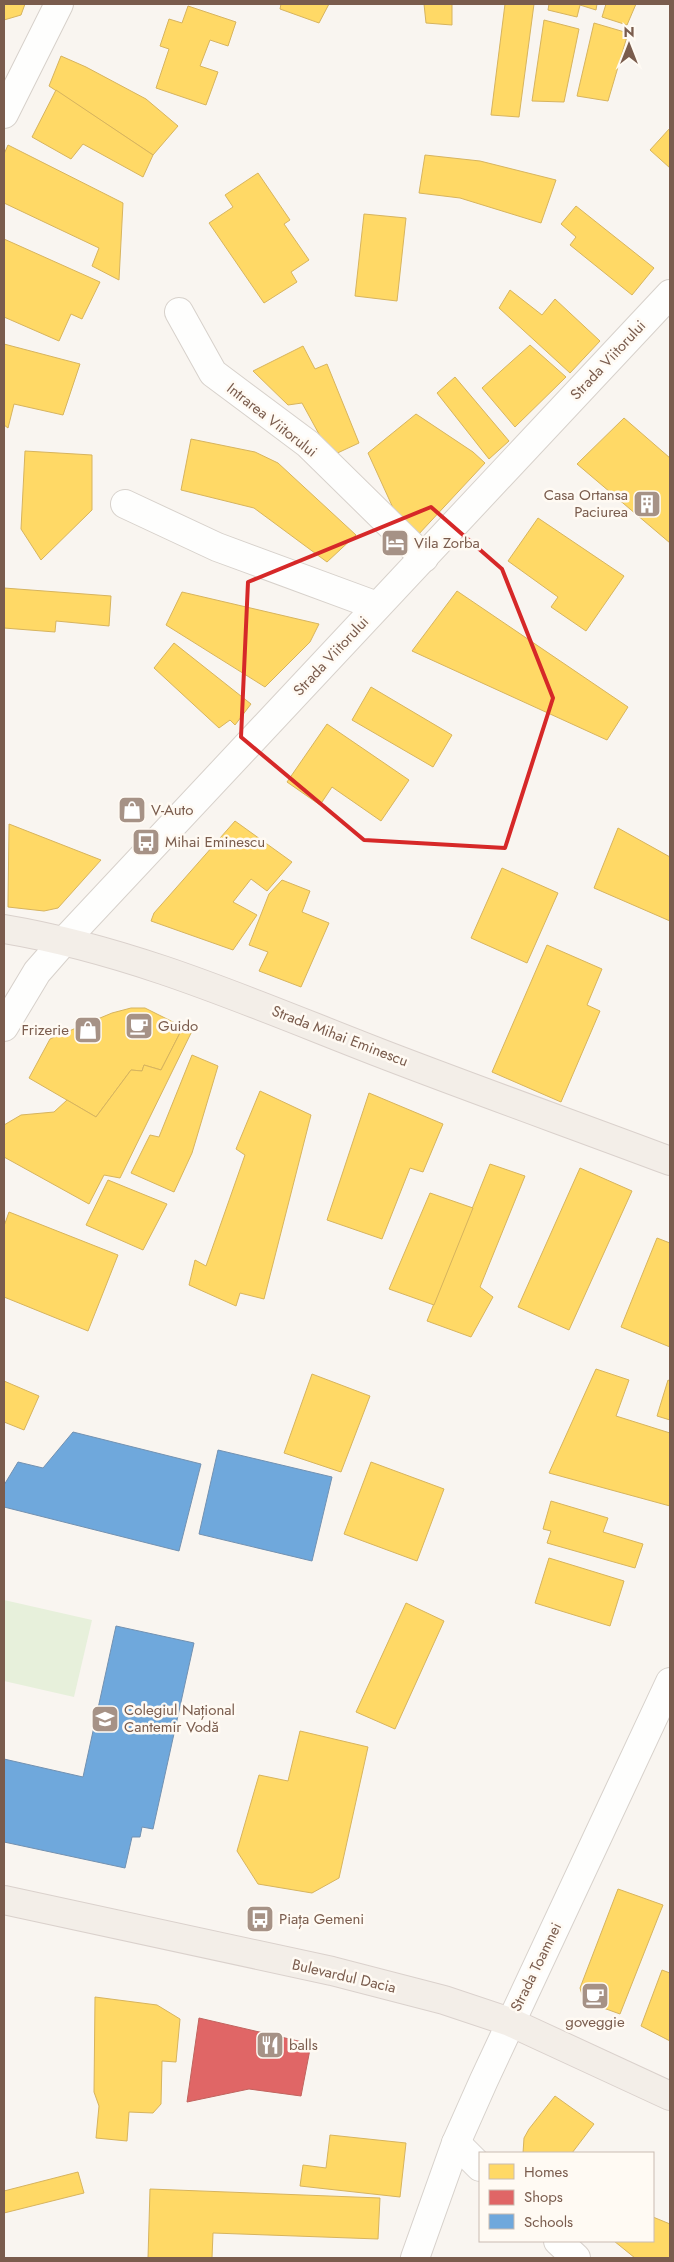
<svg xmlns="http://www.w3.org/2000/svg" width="674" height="2262" font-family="Jost,sans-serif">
<rect width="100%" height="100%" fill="#f9f5f0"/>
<path fill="#e7f0db" d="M4 1600 92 1620 74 1697 4 1681Z"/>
<g fill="#ffd966" stroke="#d7b45e">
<path d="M4 4H25L21 15 4 20Z"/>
<path d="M281 4H329L319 23 280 9Z"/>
<path d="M424 4H452V25L426 23Z"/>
<path d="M505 4H534L519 117 491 115Z"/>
<path d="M549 4H597L596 10 580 5 577 17 548 10Z"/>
<path d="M606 4H636L627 25 602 17Z"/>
<path d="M188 6 236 22 228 46 210 40 200 66 218 72 206 105 156 88 169 49 160 46 169 19 182 23Z"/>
<path d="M544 20 579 29 564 102 532 101Z"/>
<path d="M594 23 628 33 608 101 577 96Z"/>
<path d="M61 56 86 67 146 99 178 126 153 155 49 86Z"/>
<path d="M56 90 153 155 143 177 83 144 71 159 32 137Z"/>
<path d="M670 128V168L650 150Z"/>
<path d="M8 145 123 203 119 280 92 266 99 248 4 203V154Z"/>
<path d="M425 155 480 161 556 180 541 223 460 198 419 193Z"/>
<path d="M258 173 290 220 284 224 309 260 291 272 297 282 264 303 209 223 233 207 225 195Z"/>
<path d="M576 206 654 268 632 295 570 245 576 237 561 224Z"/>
<path d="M364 214 406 218 397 301 355 296Z"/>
<path d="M4 239 100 282 82 319 71 314 59 341 4 317Z"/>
<path d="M510 290 542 315 555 299 600 341 570 373 499 308Z"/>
<path d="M4 344 80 364 63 415 14 404 8 428 4 425Z"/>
<path d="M530 345 566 377 515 427 482 388Z"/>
<path d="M303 346 315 369 327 364 359 443 331 456 302 403 288 405 253 371Z"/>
<path d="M455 377 509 441 489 459 437 393Z"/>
<path d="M416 414 473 452 485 463 417 536 399 521 368 453Z"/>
<path d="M624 418 670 458V543L577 464Z"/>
<path d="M191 439 255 452 278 463 356 535 327 562 254 508 181 490Z"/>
<path d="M25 451 92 455V510L41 560 21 529Z"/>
<path d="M538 518 624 576 586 631 551 607 558 597 508 561Z"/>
<path d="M4 588 111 596 109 626 56 621 55 632 4 628Z"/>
<path d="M457 591 628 707 607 740 412 651Z"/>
<path d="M182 592 319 624 310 642 265 687 166 625Z"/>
<path d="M174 643 251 704 235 725 230 720 219 728 154 668Z"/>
<path d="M371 687 452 735 433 767 352 720Z"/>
<path d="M327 724 409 780 381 821 332 787 320 805 287 782Z"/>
<path d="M235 821 292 862 267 891 251 879 233 902 257 915 233 950 151 921 154 913Z"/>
<path d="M9 824 101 860 58 908 44 911 8 907Z"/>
<path d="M618 828 670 857V921L594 888Z"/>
<path d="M502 868 558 893 527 963 471 938Z"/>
<path d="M282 880 310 891 302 912 329 923 301 987 259 971 268 952 249 945 269 894Z"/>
<path d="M547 945 602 969 587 1005 600 1011 561 1102 492 1072Z"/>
<path d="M131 1008H145L183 1027 161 1070 144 1065 142 1071 131 1070 96 1117 29 1078 50 1039 112 1013Z"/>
<path d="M183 1027 193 1029 120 1178 104 1175 89 1204 4 1157V1125L21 1115 54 1112 67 1100 96 1117 131 1070 142 1071 144 1065 161 1070Z"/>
<path d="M192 1055 218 1066 192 1153 174 1192 131 1173 150 1135 159 1137Z"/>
<path d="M260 1091 311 1115 264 1299 240 1293 236 1306 189 1285 195 1260 206 1266 245 1155 236 1149Z"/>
<path d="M369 1093 443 1124 423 1172 410 1168 382 1239 327 1220Z"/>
<path d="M490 1164 525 1176 480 1287 493 1297 471 1337 427 1321Z"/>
<path d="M580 1168 632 1191 569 1330 518 1307Z"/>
<path d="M108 1180 167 1204 143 1250 86 1225Z"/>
<path d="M430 1193 473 1208 434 1305 389 1289Z"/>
<path d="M9 1212 118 1255 88 1331 4 1297V1226Z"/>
<path d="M657 1238 670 1243V1347L621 1327Z"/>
<path d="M596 1369 629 1380 616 1416 670 1433V1506L549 1473Z"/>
<path d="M312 1374 370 1396 341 1472 284 1453Z"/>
<path d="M668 1380 670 1381V1420L657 1416Z"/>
<path d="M4 1381 39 1396 24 1430 4 1422Z"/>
<path d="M371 1462 444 1489 417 1561 344 1534Z"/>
<path d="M551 1501 608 1518 603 1532 643 1544 635 1568 547 1543 551 1531 543 1529Z"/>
<path d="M549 1558 624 1581 610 1626 535 1603Z"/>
<path d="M406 1603 444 1621 395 1729 356 1712Z"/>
<path d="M300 1731 368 1747 339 1878 312 1893 258 1884 237 1851 259 1775 288 1781Z"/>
<path d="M618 1889 663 1905 620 2014 584 2001 580 1988Z"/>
<path d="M662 1970 670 1973V2041L641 2026Z"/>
<path d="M95 1997 157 2005 180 2019 176 2062 162 2061 161 2104 153 2113 129 2112 127 2141 96 2138 99 2106 94 2092Z"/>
<path d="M555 2096 594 2124 572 2153H523L524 2138 529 2129Z"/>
<path d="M330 2135 406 2143 400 2197 300 2186 303 2165 326 2168Z"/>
<path d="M78 2172 84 2193 4 2213V2191Z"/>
<path d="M150 2189 380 2198 378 2239 213 2233 212 2258H148Z"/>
<path d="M653 2217 670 2224V2258H635L614 2241H653Z"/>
</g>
<path fill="#e06666" stroke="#c1635e" d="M199 2018 311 2044 301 2096 249 2089 187 2102Z"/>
<g fill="#6fa8dc" stroke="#7291b1">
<path d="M73 1432 201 1464 179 1551 4 1507V1485L18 1462 43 1468Z"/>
<path d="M218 1450 332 1477 312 1561 199 1534Z"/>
<path d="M116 1626 194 1643 153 1829 142 1827 140 1837H132L125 1868 4 1842V1759L83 1777Z"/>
</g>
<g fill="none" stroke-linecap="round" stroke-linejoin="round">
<defs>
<g id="minor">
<path d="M4 114 59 4"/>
<path d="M179 312 213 373 308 444 424 558"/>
<path d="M125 504 217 547 377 606"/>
<path d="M4 1027 37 972 65 940 670 294"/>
<path d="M456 2143 480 2167"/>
<path d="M558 2241 576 2258"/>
<path d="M415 2258 456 2143 484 2080 670 1682"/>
</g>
<g id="major">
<path d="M4 929C136 951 256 1005 380 1053 476 1090 574 1125 670 1161"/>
<path d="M4 1900 332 1971 444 2000 510 2022 670 2096"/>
</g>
</defs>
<use href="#minor" stroke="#d7d1cb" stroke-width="30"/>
<use href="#major" stroke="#dad1cc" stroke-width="30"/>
<use href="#minor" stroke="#fefefd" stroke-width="28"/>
<use href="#major" stroke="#f3eee8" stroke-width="28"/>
</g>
<path fill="none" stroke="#d62828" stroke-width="4" stroke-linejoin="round" d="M431 507 502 569 553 698 505 848 364 840 241 737 248 582Z"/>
<defs>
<symbol id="building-square" viewBox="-11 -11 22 22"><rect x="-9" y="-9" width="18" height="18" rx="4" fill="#a69286" stroke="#fffaf3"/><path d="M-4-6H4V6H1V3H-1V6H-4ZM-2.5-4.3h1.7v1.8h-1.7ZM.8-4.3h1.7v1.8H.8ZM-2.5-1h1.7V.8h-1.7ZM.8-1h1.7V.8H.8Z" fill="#fff"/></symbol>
<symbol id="hotel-square" viewBox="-11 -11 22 22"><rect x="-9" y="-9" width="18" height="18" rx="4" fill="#a69286" stroke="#fffaf3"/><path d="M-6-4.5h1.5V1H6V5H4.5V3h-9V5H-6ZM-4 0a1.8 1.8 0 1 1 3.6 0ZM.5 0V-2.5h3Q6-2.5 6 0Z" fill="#fff"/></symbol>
<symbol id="shop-square" viewBox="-11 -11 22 22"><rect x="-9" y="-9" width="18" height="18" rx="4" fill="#a69286" stroke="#fffaf3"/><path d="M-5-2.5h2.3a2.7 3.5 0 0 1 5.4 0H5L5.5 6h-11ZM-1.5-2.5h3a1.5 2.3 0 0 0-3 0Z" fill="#fff"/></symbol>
<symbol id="bus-square" viewBox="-11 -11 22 22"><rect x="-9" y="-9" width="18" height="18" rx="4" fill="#a69286" stroke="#fffaf3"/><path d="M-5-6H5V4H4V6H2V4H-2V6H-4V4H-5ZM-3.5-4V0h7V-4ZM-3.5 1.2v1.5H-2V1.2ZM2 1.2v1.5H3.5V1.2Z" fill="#fff"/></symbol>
<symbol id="cafe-square" viewBox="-11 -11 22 22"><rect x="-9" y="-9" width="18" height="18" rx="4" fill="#a69286" stroke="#fffaf3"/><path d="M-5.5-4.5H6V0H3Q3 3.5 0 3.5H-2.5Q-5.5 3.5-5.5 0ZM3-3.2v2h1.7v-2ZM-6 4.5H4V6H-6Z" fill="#fff"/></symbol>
<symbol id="school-square" viewBox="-11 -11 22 22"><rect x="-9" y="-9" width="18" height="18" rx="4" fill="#a69286" stroke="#fffaf3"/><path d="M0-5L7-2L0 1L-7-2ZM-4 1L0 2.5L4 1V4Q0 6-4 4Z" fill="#fff"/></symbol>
<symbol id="restaurant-square" viewBox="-11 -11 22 22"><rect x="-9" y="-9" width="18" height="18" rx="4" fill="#a69286" stroke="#fffaf3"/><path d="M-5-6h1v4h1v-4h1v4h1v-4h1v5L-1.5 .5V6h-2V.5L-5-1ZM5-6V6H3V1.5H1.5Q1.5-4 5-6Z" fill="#fff"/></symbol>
</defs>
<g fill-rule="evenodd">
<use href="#building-square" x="631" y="488" width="32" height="32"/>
<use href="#hotel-square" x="379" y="527" width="32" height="32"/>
<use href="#shop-square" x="116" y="794" width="32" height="32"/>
<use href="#bus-square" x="130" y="826" width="32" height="32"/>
<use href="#cafe-square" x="123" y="1010" width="32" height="32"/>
<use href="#shop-square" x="72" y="1014" width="32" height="32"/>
<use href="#school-square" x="89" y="1703" width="32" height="32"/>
<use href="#bus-square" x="244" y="1903" width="32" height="32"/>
<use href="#cafe-square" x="579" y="1980" width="32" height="32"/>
<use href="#restaurant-square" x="254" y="2029" width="32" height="32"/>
</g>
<g text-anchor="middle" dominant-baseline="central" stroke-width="5" stroke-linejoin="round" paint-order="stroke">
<g font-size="15" fill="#7a5c4d" stroke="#fffaf3">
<text transform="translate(608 360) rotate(-47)">Strada Viitorului</text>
<text transform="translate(272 420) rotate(38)">Intrarea Viitorului</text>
<text transform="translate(331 656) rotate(-47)">Strada Viitorului</text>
<text transform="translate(340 1036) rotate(21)">Strada Mihai Eminescu</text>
<text transform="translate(536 1967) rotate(-64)">Strada Toamnei</text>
<text transform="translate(344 1976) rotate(13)">Bulevardul Dacia</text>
</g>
<g font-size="15" fill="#7a5c4d" stroke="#fffaf3" text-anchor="start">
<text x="628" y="495" text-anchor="end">Casa Ortansa<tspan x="628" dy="17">Paciurea</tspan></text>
<text x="414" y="543">Vila Zorba</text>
<text x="151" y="810">V-Auto</text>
<text x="165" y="842">Mihai Eminescu</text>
<text x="158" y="1026">Guido</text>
<text x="69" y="1030" text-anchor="end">Frizerie</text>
<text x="124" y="1710">Colegiul Național<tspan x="124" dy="17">Cantemir Vodă</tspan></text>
<text x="279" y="1919">Piața Gemeni</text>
<text x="595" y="2022" text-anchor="middle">goveggie</text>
<text x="289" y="2045">balls</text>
</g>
</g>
<rect width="674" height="2262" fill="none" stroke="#7a5c4d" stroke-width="10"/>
<rect x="479" y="2152" width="175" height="90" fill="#fffaf3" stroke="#cabbb1"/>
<rect x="489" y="2164" width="25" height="15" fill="#ffd966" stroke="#cabbb1"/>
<text x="524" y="2177" font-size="15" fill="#7a5c4d">Homes</text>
<rect x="489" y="2190" width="25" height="15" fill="#e06666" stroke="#cabbb1"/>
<text x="524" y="2202" font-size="15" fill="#7a5c4d">Shops</text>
<rect x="489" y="2214" width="25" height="15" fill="#6fa8dc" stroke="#cabbb1"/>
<text x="524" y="2227" font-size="15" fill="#7a5c4d">Schools</text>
<g transform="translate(629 45)" stroke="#fffaf3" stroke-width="4" paint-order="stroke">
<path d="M0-4L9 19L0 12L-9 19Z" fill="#7a5c4d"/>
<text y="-8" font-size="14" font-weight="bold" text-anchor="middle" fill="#7a5c4d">N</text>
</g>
</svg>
